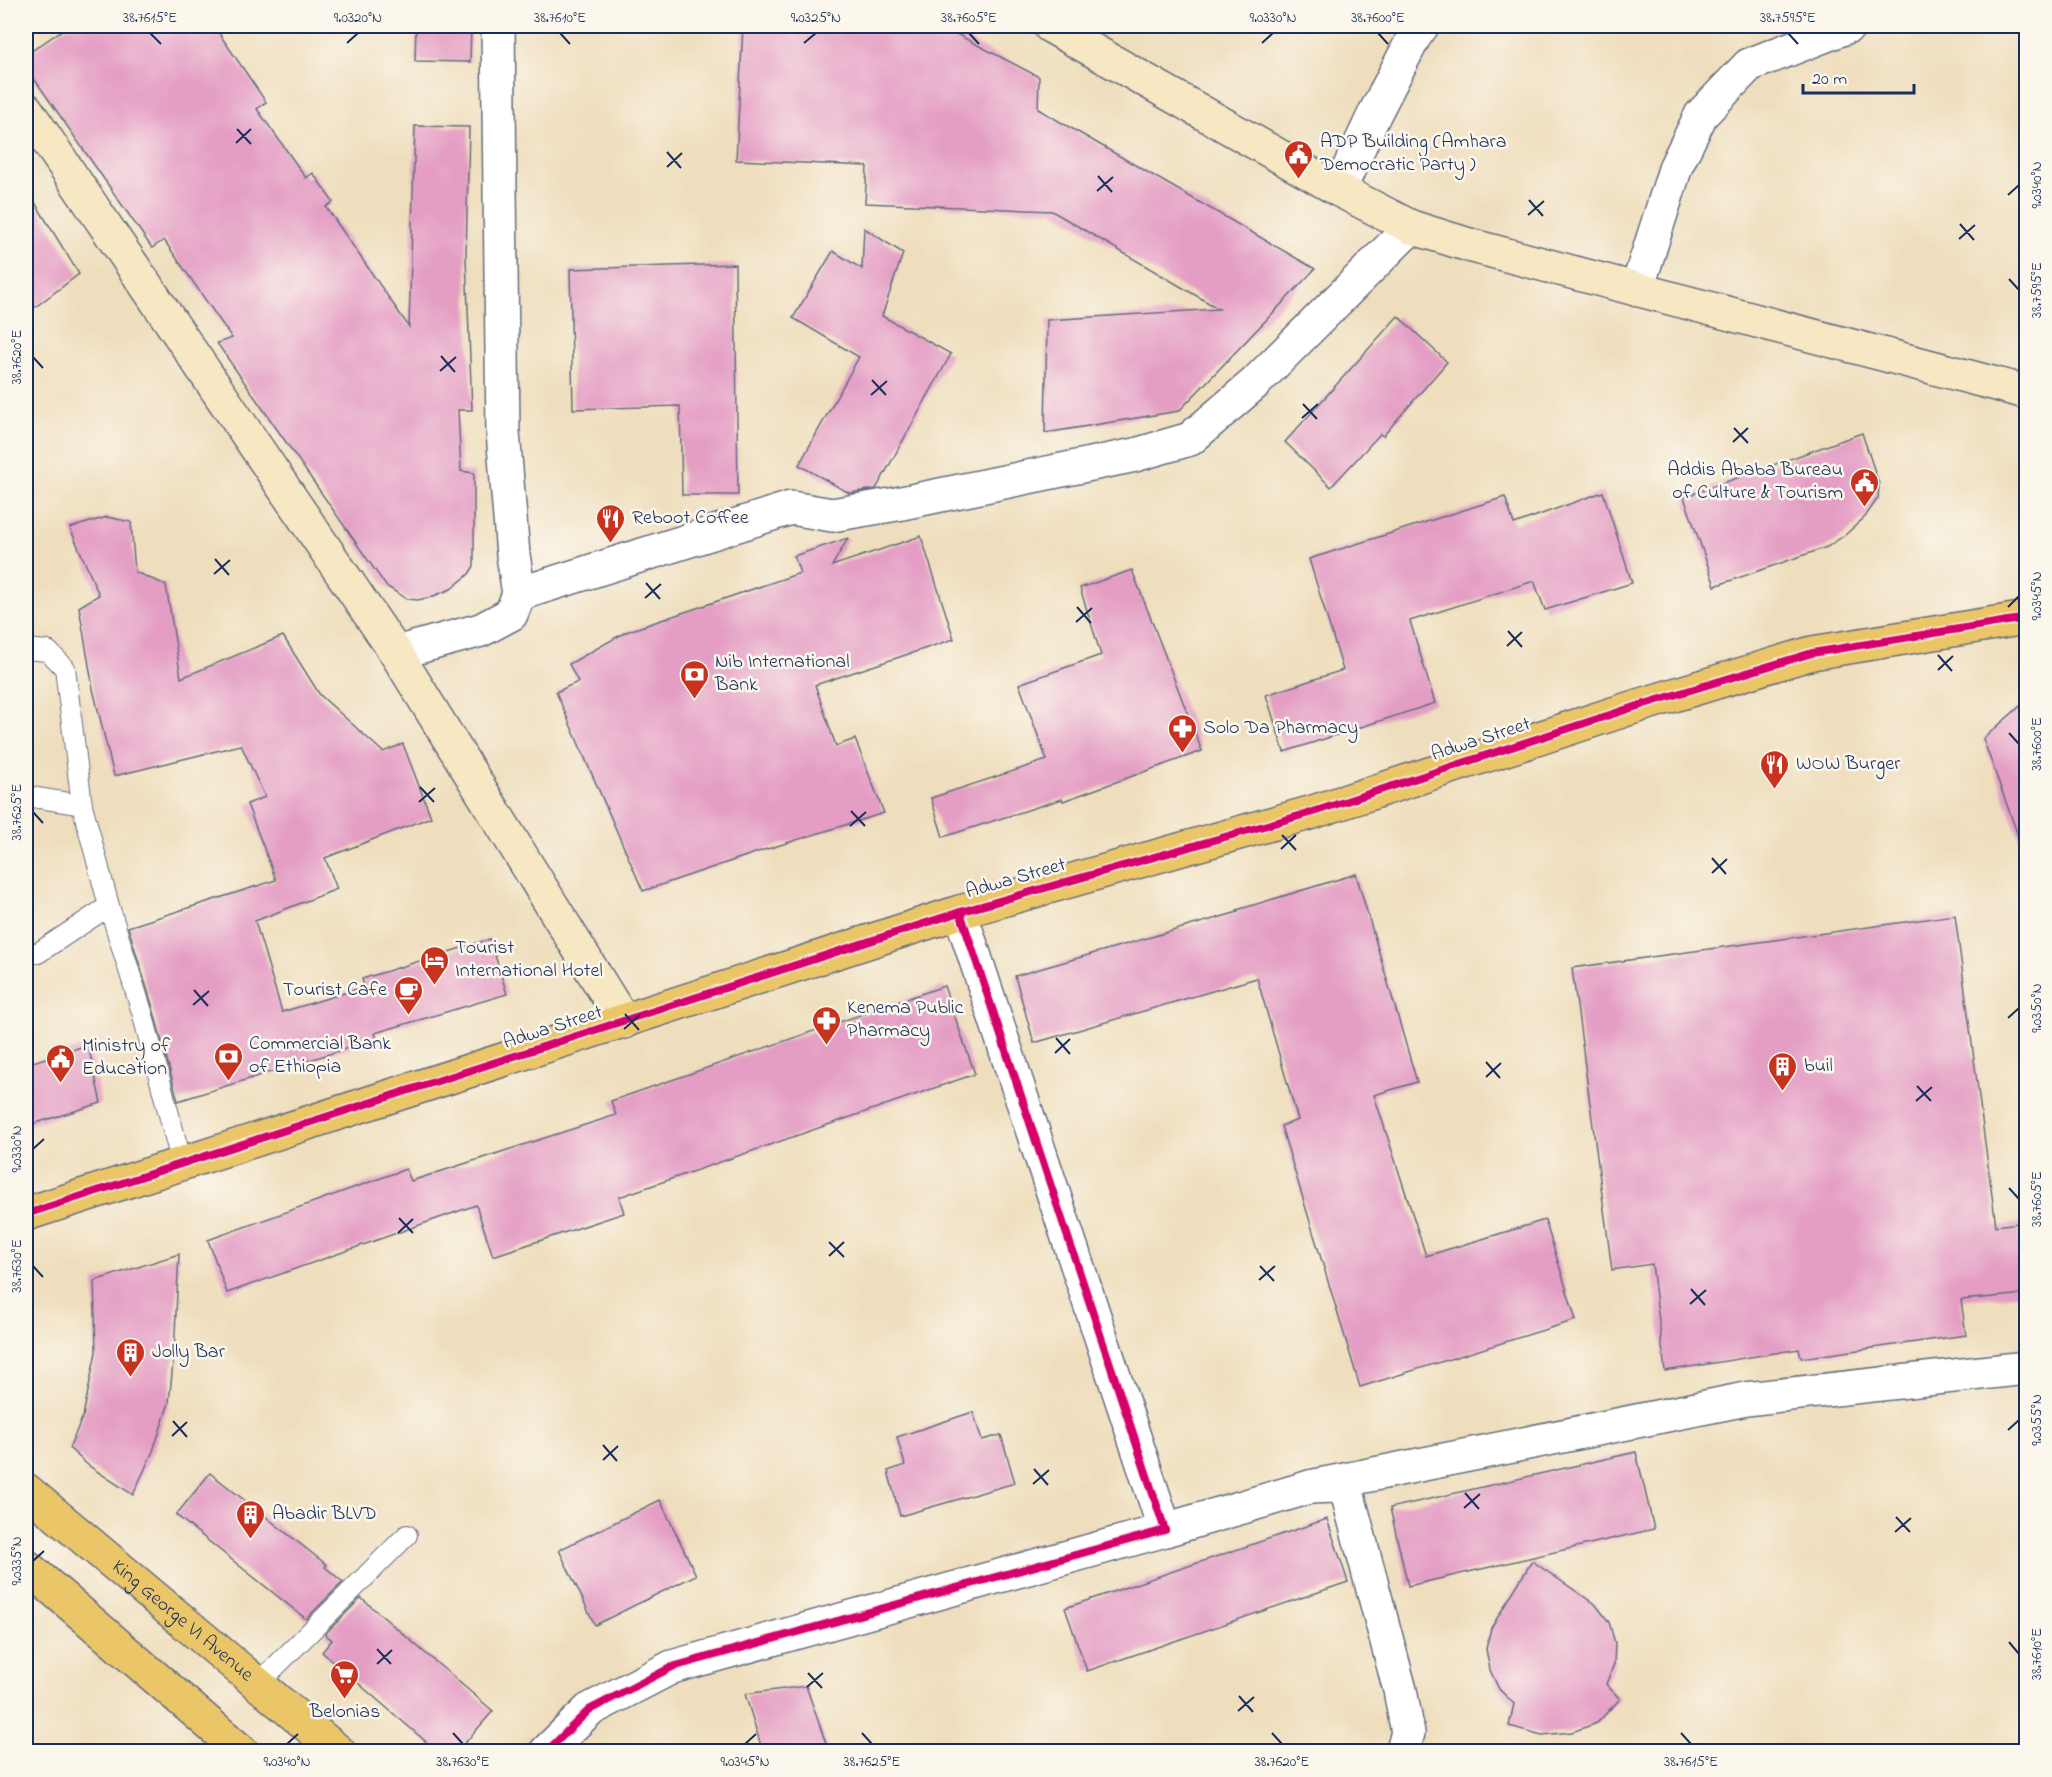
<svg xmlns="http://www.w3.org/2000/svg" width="2052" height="1777" font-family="'Indie Flower',sans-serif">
<rect width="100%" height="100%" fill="#fbf7ec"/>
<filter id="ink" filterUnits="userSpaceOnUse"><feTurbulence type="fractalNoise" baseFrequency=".0167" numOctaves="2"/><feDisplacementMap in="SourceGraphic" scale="12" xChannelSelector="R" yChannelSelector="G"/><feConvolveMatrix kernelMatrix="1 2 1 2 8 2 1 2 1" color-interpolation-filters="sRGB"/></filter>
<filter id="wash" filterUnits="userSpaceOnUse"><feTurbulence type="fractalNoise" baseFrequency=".008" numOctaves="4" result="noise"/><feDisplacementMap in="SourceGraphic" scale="24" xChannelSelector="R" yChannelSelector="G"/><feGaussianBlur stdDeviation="1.35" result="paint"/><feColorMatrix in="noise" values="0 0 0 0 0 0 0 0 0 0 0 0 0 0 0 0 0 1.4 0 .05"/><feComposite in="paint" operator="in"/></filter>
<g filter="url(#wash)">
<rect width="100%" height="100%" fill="#efdebd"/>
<g id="blocks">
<g fill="#e49ec4">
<path d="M68 26H214L266 102 257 109 306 178 313 173 333 202 326 207 409 327 415 126 469 127 466 258 472 410H458L461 471 474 473V566L469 574 451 589 431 597 418 600 407 599 386 586 217 343 232 338 164 240 152 248 26 67V55Z"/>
<path d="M416 26H471L470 62 415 61Z"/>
<path d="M743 26H941L1039 77 1038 109 1315 269 1179 411 1045 433 1047 320 1219 309 1052 211 865 203 867 166 736 160Z"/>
<path d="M26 188 79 274 26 314Z"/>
<path d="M864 228 903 253 882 316 951 354 876 489 849 493 799 465 859 357 793 318 833 251 862 269Z"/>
<path d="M735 264 738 495H682L680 406 573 409 570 269Z"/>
<path d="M1398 316 1447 362 1383 436 1380 434 1331 487 1285 442Z"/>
<path d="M1862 433 1879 484 1878 498 1865 517 1845 535 1827 547 1715 586 1684 497Z"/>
<path d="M1603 492 1632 583 1545 610 1534 581 1410 621 1435 703 1284 752 1266 695 1343 670 1309 559 1505 497 1514 524Z"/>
<path d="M107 517 131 522 135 572 166 585 181 678 283 636 320 695 383 752 403 744 431 817 325 858 337 889 255 921 282 1012 364 987 362 979 490 939 507 994 375 1033 377 1039 178 1101 153 1008 128 927 276 880 247 804 265 797 241 745 114 776 93 689 79 607 99 595 70 528Z"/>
<path d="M921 536 954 639 815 685 836 746 855 739 884 813 764 850 643 891 556 692 578 682 569 664 626 632 800 573 794 556 848 538 832 566Z"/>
<path d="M1132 570 1202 751 1063 801 1062 799 943 837 931 798 1047 760 1019 684 1101 655 1080 588Z"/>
<path d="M2026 701V848L2023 849 1983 739Z"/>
<path d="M1356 874 1417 1082 1374 1095 1426 1256 1545 1220 1576 1320 1360 1387 1281 1126 1298 1120 1257 978 1034 1043 1015 976 1238 912 1237 910Z"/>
<path d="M1955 915 1996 1226 2026 1222V1294L1961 1300 1966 1335 1801 1358 1799 1349 1665 1371 1652 1264 1612 1270 1572 968Z"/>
<path d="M944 986 975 1074 619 1197 624 1213 493 1256 476 1205 227 1293 208 1240 406 1169 411 1181 616 1115 611 1101Z"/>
<path d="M88 1045 101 1103 26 1126V1064Z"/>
<path d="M179 1254 174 1353 169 1403 153 1451 133 1495 89 1466 69 1448 83 1416 96 1352 94 1281Z"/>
<path d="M973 1412 982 1440 1001 1435 1015 1483 900 1516 888 1471 905 1465 897 1437Z"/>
<path d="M1636 1452 1654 1529 1408 1586 1390 1508Z"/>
<path d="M210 1473 327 1565 325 1567 343 1582 306 1619 176 1515Z"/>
<path d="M660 1500 696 1575 595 1625 559 1550Z"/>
<path d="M1327 1519 1348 1582 1087 1671 1065 1608Z"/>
<path d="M1532 1561 1596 1605 1609 1622 1615 1643 1614 1664 1606 1684 1620 1699 1597 1723 1572 1732 1542 1735 1509 1726 1514 1704 1499 1689 1490 1670 1486 1649 1491 1628Z"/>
<path d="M361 1598 493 1711 457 1752H438L322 1652 332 1640 325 1634Z"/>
<path d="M806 1686 829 1752H763L745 1694Z"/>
</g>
</g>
</g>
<g filter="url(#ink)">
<use href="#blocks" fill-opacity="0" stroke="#656c7f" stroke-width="1.5"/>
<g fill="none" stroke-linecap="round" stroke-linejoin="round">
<defs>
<g id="lane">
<path d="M26 649 48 651 65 668 82 805"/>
<path d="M26 796 82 805 109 906 142 1012 182 1164"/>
<path d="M26 954 38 953 109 906"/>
<path d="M258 1684 407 1535"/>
</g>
<g id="street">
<path d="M1339 190 1375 113 1414 37 1422 26"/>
<path d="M1637 289 1676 166 1701 115 1749 65 1849 26"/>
<path d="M519 594 791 508 832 515 897 504 1135 455 1190 439 1255 383 1411 227"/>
<path d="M396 653 481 630 511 614 519 594 513 555 503 432 498 26"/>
<path d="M1310 1487 1746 1399 2026 1368"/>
<path d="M1165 1530 1310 1487 1335 1486 1347 1492 1400 1690 1408 1733 1402 1752"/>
<path d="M546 1752 589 1710 672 1667 1165 1530 960 912"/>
</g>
<g id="secondary">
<path d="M1050 26 1339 190 1411 227 1469 245 2026 392"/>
<path d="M26 109 396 653 624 1022"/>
</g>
<g id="primary">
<path d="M26 1214 960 912 1313 812 1628 709 1812 653 2026 618"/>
<path id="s1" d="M26 1490 339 1752"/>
<path d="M26 1566 242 1752"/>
</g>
</defs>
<use href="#lane" stroke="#656c7f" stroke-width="22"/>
<use href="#street" stroke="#656c7f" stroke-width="36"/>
<use href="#secondary" stroke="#656c7f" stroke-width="36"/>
<use href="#primary" stroke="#656c7f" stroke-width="36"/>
<use href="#lane" stroke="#fff" stroke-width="20"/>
<use href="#street" stroke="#fff" stroke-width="33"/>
<use href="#secondary" stroke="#f7e8c3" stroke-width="33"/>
<use href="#primary" stroke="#ebc669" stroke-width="33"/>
<defs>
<g id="cycleway">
<path d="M26 1214 960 912 1313 812 1628 709 1812 653 2026 618"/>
<path d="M546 1752 589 1710 672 1667 1165 1530 960 912"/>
</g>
</defs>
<use href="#cycleway" stroke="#fbf7ec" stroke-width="11"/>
<use href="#cycleway" stroke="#d6006c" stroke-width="8"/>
</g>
</g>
<path fill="none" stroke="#1b2f5e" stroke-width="2" d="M150 33 161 44M560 33 570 44M969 33 979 44M1378 33 1388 44M1788 33 1798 44M347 43 358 33M804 43 816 33M1262 43 1273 33M237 129 251 144M236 143 251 129M667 152 681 168M667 167 682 153M1098 176 1112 192M1097 191 1113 177M2008 195 2019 185M1529 200 1543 216M1528 215 1544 201M1960 224 1974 240M1959 239 1975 225M2009 279 2019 290M441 356 455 372M33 357 43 368M440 371 456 357M872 380 886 395M871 395 887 381M1303 404 1317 419M1302 418 1318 404M1734 428 1748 443M1733 442 1748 428M215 559 229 575M214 574 230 560M646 583 660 599M645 598 661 584M1077 607 1091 623M2008 607 2019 596M1076 622 1092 608M1508 631 1522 647M1507 646 1522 632M1938 655 1952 671M1938 670 1953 656M2009 733 2019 744M420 787 434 802M419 802 435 788M851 811 865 826M33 812 43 823M850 826 866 812M1282 835 1296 850M1281 849 1296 835M1712 858 1726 874M1712 873 1727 859M194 990 208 1006M193 1005 209 991M625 1014 639 1030M2008 1018 2019 1008M624 1029 640 1015M1056 1038 1070 1054M1055 1053 1070 1039M1486 1062 1500 1078M1486 1077 1501 1063M1917 1086 1931 1101M1916 1101 1932 1087M33 1149 44 1139M2009 1188 2019 1199M399 1218 413 1233M398 1233 413 1219M829 1242 844 1257M829 1256 844 1242M33 1266 43 1277M1260 1266 1274 1281M1259 1280 1275 1266M1691 1289 1705 1305M1690 1304 1706 1290M173 1421 187 1437M2008 1430 2019 1420M172 1436 187 1422M603 1445 617 1461M603 1460 618 1446M1034 1469 1048 1485M1033 1484 1049 1470M1465 1493 1479 1509M1464 1508 1480 1494M1896 1517 1910 1532M1895 1532 1911 1518M33 1561 44 1551M2009 1642 2019 1654M377 1649 391 1664M377 1664 392 1650M808 1673 822 1688M807 1687 823 1673M1239 1696 1253 1712M1238 1711 1254 1697M453 1733 463 1744M862 1733 872 1744M1272 1733 1282 1744M1681 1733 1691 1744M287 1744 298 1734M745 1744 756 1734"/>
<defs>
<symbol id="civic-pin" viewBox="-11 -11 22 30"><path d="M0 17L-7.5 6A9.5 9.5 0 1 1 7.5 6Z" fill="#c8321e" stroke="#fbf7ec"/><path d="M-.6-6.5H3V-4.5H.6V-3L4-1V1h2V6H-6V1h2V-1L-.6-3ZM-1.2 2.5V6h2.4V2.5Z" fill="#fff"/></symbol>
<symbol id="restaurant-pin" viewBox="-11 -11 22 30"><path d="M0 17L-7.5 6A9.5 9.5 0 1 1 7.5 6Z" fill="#c8321e" stroke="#fbf7ec"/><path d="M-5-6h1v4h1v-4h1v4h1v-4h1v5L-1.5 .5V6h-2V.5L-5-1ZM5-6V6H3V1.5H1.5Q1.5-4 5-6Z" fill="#fff"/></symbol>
<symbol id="bank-pin" viewBox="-11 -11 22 30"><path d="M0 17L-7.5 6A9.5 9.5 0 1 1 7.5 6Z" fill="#c8321e" stroke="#fbf7ec"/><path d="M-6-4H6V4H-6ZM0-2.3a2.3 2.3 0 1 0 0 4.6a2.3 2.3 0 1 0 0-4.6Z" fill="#fff"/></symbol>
<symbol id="pharmacy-pin" viewBox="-11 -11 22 30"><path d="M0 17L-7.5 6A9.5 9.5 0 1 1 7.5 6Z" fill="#c8321e" stroke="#fbf7ec"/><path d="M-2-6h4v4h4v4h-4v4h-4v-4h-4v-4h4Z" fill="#fff"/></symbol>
<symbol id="hotel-pin" viewBox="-11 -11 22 30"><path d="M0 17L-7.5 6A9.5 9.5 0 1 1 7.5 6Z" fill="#c8321e" stroke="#fbf7ec"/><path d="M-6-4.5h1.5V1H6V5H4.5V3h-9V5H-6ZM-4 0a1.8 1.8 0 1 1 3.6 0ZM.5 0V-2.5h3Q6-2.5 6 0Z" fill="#fff"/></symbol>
<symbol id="cafe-pin" viewBox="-11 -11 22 30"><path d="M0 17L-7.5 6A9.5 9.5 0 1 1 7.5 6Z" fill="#c8321e" stroke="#fbf7ec"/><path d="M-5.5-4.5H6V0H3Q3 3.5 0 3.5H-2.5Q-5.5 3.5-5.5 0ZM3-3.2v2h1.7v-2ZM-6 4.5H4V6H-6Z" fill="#fff"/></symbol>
<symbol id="building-pin" viewBox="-11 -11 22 30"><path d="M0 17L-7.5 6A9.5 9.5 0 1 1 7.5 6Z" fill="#c8321e" stroke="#fbf7ec"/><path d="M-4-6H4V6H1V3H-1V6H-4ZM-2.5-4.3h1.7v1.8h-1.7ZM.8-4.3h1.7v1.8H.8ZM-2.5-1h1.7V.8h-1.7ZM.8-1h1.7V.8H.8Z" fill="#fff"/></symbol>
<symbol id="supermarket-pin" viewBox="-11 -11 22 30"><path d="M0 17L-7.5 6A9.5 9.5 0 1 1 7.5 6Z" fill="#c8321e" stroke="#fbf7ec"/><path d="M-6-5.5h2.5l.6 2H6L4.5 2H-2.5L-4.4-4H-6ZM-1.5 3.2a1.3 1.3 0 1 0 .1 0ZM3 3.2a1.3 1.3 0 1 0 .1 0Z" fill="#fff"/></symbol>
</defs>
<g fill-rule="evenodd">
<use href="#civic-pin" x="1282" y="138" width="33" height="45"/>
<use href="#civic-pin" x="1848" y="466" width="33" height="45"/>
<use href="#restaurant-pin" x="594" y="502" width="33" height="45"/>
<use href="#bank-pin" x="678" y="658" width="33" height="45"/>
<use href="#pharmacy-pin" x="1166" y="712" width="33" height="45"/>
<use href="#restaurant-pin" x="1758" y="748" width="33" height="45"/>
<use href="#hotel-pin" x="418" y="944" width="33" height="45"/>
<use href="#cafe-pin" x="392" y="974" width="33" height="45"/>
<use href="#pharmacy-pin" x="810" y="1004" width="33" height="45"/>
<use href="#bank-pin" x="212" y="1040" width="33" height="45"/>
<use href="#civic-pin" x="44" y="1042" width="33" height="45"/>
<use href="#building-pin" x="1766" y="1050" width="33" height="45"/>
<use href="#building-pin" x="114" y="1336" width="33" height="45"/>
<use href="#building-pin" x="234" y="1498" width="33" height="45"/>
<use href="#supermarket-pin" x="328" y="1658" width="33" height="45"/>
</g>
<g text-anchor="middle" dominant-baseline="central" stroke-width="5" stroke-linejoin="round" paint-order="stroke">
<g font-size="20" fill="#1b2f5e" stroke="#fbf7ec" text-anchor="start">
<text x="1320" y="142">ADP Building (Amhara<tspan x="1320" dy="23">Democratic Party )</tspan></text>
<text x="1843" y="470" text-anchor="end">Addis Ababa Bureau<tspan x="1843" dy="23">of Culture &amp; Tourism</tspan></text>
<text x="632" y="518">Reboot Coffee</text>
<text x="715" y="662">Nib International<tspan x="715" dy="23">Bank</tspan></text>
<text x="1203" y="728">Solo Da Pharmacy</text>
<text x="1796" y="764">WOW Burger</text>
<text x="455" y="948">Tourist<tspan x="455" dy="23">International Hotel</tspan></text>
<text x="387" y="990" text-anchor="end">Tourist Cafe</text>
<text x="847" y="1008">Kenema Public<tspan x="847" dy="23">Pharmacy</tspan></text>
<text x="249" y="1044">Commercial Bank<tspan x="249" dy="23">of Ethiopia</tspan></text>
<text x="82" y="1046">Ministry of<tspan x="82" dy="23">Education</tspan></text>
<text x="1804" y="1066">buil</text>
<text x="152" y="1352">Jolly Bar</text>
<text x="272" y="1514">Abadir BLVD</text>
<text x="345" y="1712" text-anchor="middle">Belonias</text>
</g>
<g font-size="20" fill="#1b2f5e" stroke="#fbf7ec">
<text transform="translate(1481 740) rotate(-18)">Adwa Street</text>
<text transform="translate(1016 879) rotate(-16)">Adwa Street</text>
<text transform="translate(553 1028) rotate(-18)">Adwa Street</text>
<text stroke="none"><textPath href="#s1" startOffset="204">King George VI Avenue</textPath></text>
</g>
</g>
<rect width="2052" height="1777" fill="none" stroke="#fbf7ec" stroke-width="66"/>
<path d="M1803 84v9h111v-9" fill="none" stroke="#1b2f5e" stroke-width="3"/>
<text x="1812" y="84" font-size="18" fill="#1b2f5e" stroke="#fbf7ec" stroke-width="4.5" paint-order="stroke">20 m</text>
<rect x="33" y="33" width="1986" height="1711" fill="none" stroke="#1b2f5e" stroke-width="2"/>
<g font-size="15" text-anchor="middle" fill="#1b2f5e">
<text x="150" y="22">38.7615°E</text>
<text x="358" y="22">9.0320°N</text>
<text x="560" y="22">38.7610°E</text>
<text x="816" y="22">9.0325°N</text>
<text x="969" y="22">38.7605°E</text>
<text x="1273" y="22">9.0330°N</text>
<text x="1378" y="22">38.7600°E</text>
<text x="1788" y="22">38.7595°E</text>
<text transform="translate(2036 185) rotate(-90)" y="5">9.0340°N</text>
<text transform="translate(2036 290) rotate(-90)" y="5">38.7595°E</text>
<text transform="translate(16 357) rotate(-90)" y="5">38.7620°E</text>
<text transform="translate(2036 596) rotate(-90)" y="5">9.0345°N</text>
<text transform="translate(2036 744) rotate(-90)" y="5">38.7600°E</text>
<text transform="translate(16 812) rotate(-90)" y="5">38.7625°E</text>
<text transform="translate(2036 1008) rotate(-90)" y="5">9.0350°N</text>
<text transform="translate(16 1149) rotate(-90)" y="5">9.0330°N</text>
<text transform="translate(2036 1199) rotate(-90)" y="5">38.7605°E</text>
<text transform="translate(16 1266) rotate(-90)" y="5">38.7630°E</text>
<text transform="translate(2036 1420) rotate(-90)" y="5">9.0355°N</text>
<text transform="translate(16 1561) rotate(-90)" y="5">9.0335°N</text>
<text transform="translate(2036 1654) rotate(-90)" y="5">38.7610°E</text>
<text x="287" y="1766">9.0340°N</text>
<text x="463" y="1766">38.7630°E</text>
<text x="745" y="1766">9.0345°N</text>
<text x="872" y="1766">38.7625°E</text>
<text x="1282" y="1766">38.7620°E</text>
<text x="1691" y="1766">38.7615°E</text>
</g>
</svg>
